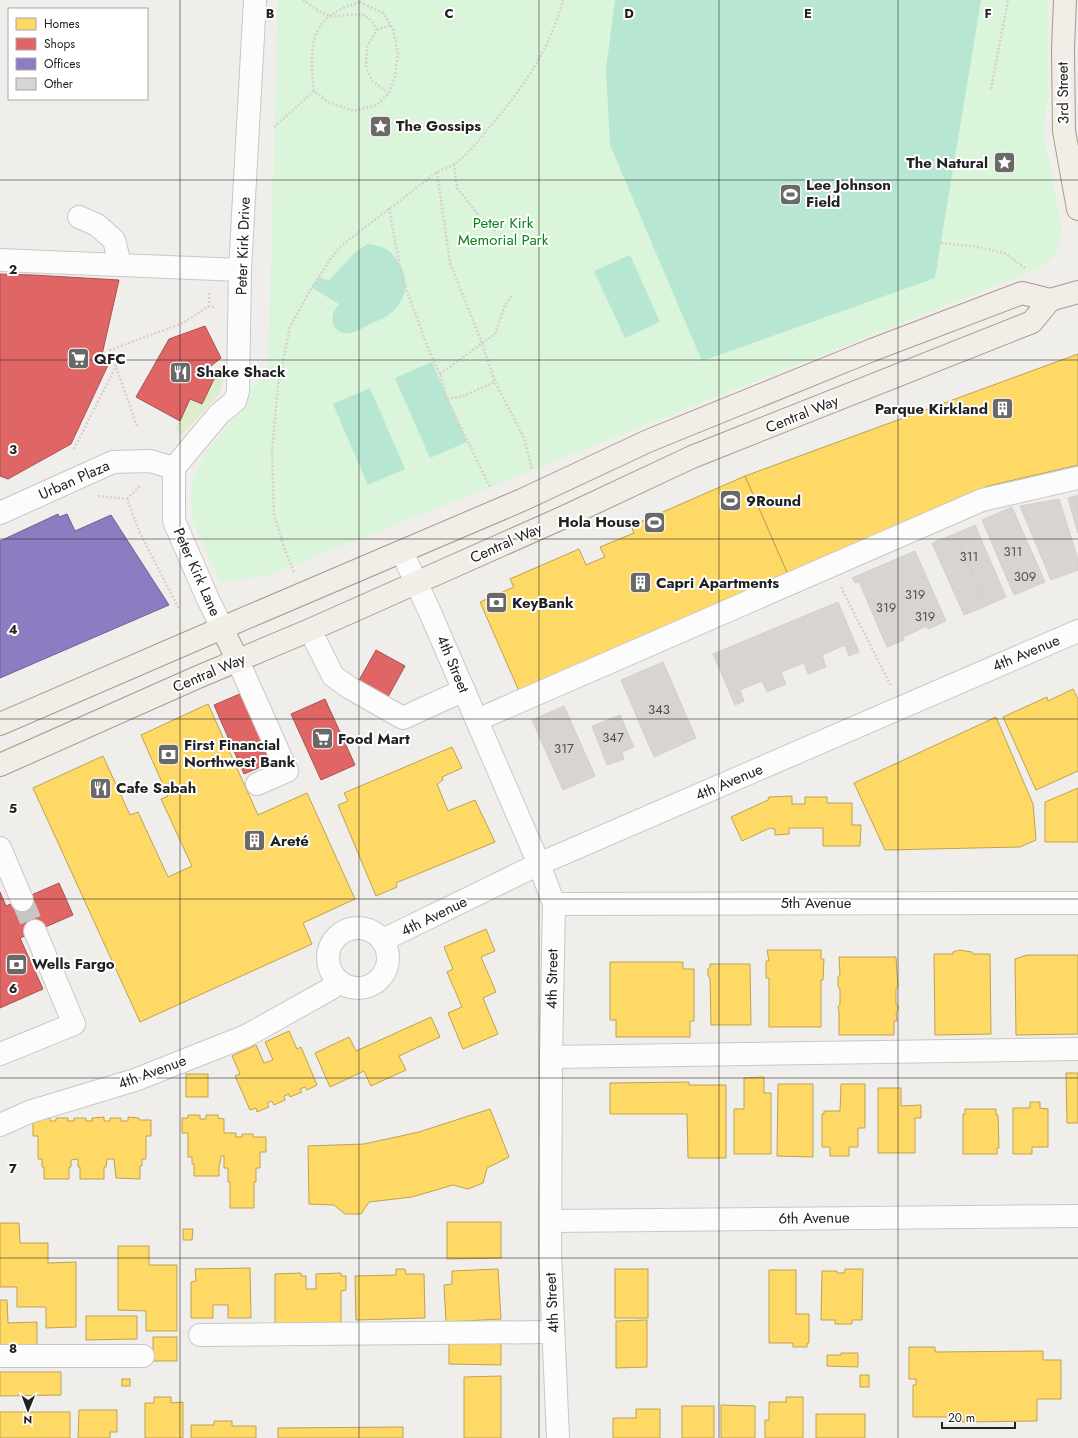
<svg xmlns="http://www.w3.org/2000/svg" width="1078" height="1438" font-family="Jost,sans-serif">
<rect width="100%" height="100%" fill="#f0eeeb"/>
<path fill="#ddeccb" d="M222 365 224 366C224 376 223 386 218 395L181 436 176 428 190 399 216 375Z"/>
<path fill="#daf5da" d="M278 0H1048V99L1043 131 1062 231C1059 248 1055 258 1040 268L269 575 220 582 192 519 191 499 192 480 206 451 239 413 251 388 268 373Z"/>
<g fill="#b7e6d2">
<path d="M615 0H981L935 278 702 361 610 145 606 69Z"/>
<path d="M368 244C388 247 391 250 401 267 410 284 405 301 391 313 386 318 378 320 372 323 366 326 357 332 350 333 339 335 330 326 333 315 333 311 337 307 339 304L311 287 319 277 328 281 357 251Z"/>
<path d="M630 255 660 322 625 338 594 271Z"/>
<path d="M432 362 467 442 430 458 395 378Z"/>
<path d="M370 388 405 469 368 485 333 404Z"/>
</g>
<g fill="#ffd966" stroke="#bda252">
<path d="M1078 354V465L988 486 788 575 745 476Z"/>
<path d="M745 476 788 575 519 691 480 602 514 587 510 579 579 549 586 565 605 557 600 547 634 533 631 526Z"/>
<path d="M1073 689 1078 699V771L1036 790 1003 717 1047 697 1048 701Z"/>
<path d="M208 704 258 815 307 793 355 899 303 923 312 944 140 1022 33 788 103 756 130 815 138 812 168 877 192 866 161 799 168 796 141 735Z"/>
<path d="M996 717 1033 804 1036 840 1020 847 885 850 854 783Z"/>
<path d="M452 747 462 768 442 777 443 780 437 784 448 811 475 800 495 842 396 883 397 887 376 896 338 805 348 801 344 793Z"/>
<path d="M1078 788V842H1045V802Z"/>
<path d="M792 796V804H805V797H827V803H852V825H861L860 846H823V828H789V834L775 835V829L770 828 742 841 731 817 768 800 769 797Z"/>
<path d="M486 929 495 951 481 957 496 992 483 998 498 1034 463 1049 448 1013 462 1007 447 972 453 969 444 947Z"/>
<path d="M767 950H821V959H824L823 980H821V1027H769V978H766V961H769Z"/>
<path d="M959 950 972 952 973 954H990L991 1034 935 1035 934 954H953V952Z"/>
<path d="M1027 955H1078V1034L1016 1035 1015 959Z"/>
<path d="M839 957H896L898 987 896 989V1004L898 1006V1010L896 1012 897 1021H894V1035H839V1012L838 1007 840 1004V989L838 987V977L840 975Z"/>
<path d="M610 962H683V969H694V1021H690V1037H616V1020H610Z"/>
<path d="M710 964H750L751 1025H711L710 978 708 976V969L710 967Z"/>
<path d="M431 1017 440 1037 399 1056 406 1070 371 1086 364 1071 330 1087 315 1053 349 1037 356 1051Z"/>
<path d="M289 1031 297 1049 301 1047 317 1085 307 1090 305 1087 300 1089 302 1092 290 1097 289 1094 284 1096 285 1100 274 1105 272 1101 267 1103 269 1107 257 1112 256 1108 250 1110 235 1076 240 1074 232 1056 256 1045 264 1063 273 1060 265 1042Z"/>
<path d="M1066 1073H1078V1123H1067Z"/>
<rect x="186" y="1074" width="22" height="23"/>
<path d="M764 1077V1093H771V1154H734V1109H744V1078Z"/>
<path d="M689 1082V1085H726V1158H688L687 1114H610V1083Z"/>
<path d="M778 1084H813V1157L777 1156Z"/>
<path d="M841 1084H865V1128H858V1147H849V1156H830V1147H822V1114H824V1111H840Z"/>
<path d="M878 1088H901V1106L921 1105V1118H915V1153H878Z"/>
<path d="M1030 1102H1040V1108L1048 1109V1147H1032V1154H1013V1108H1030Z"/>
<path d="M490 1109 509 1157 487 1168 483 1183 468 1189 453 1185 412 1197 369 1202 361 1214H345L334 1205 309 1204 308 1146 364 1144 419 1132Z"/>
<path d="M965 1109H996V1115H998L999 1148H997V1154H963V1114H965Z"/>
<path d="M188 1115H200V1119H206V1115H218V1118L224 1119V1133H236V1137H242V1134H253V1137H266V1152H260V1168H256V1182H254V1208H230V1182H228V1168H224V1156H221L220 1164H219V1176H194V1164H192V1157H188V1133H182V1118H188Z"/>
<path d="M104 1117V1121H110V1118H121V1121H128V1117L139 1118V1120H151V1136H146V1159H142V1166H140V1179L116 1178 114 1159H107L106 1167H104V1179H80V1167H78V1159L71 1160V1167H69V1179H44V1167H42V1159H38V1136H33V1121H39V1118H50V1121H56V1118H68V1121H74V1118H86V1121H92V1118Z"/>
<path d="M447 1222H501V1258L447 1259Z"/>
<path d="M0 1223H19L20 1243H48V1263L76 1262V1327L46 1328V1307H17V1287H0Z"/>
<path d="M183 1229H193L192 1240H183Z"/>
<path d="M118 1246H149V1265H177V1331H146V1311L118 1310Z"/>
<path d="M250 1268 251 1318H228V1305H213V1318H191V1282L196 1281 195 1269Z"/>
<path d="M396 1269H405L406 1274H424L425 1318 356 1320 355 1276 396 1275Z"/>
<path d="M498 1269 501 1319 446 1322 444 1285 452 1284V1271Z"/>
<rect x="615" y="1269" width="33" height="49"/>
<path d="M845 1269H863L862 1320H852V1324H835V1320H821L822 1271H837V1273H844Z"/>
<path d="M769 1270H796V1314H809V1343H807V1347H793V1343H769Z"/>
<path d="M301 1273V1276H306V1289H316V1274L341 1273V1276H346V1290L341 1291V1325H275V1274Z"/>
<path d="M0 1300H7L8 1323 37 1322V1346L0 1347Z"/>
<path d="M86 1316H137V1339L86 1340Z"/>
<path d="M647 1320V1367L616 1368V1321Z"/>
<rect x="153" y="1337" width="24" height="24"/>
<path d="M449 1342 501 1343V1365L449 1364Z"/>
<path d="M909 1347H935V1352L1043 1351V1360H1061V1399H1037V1421L962 1422V1417H913V1385H916V1379H909Z"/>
<path d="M841 1353H858V1367L827 1366V1355H841Z"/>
<path d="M0 1372H61V1395L0 1396Z"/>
<rect x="860" y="1375" width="9" height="12"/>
<path d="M501 1376V1438H464V1377Z"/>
<rect x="122" y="1379" width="8" height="7"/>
<path d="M154 1397H171V1403L183 1402V1438H145V1403H154Z"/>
<path d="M786 1397H803V1438H765V1420H769V1402H786Z"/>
<path d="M721 1405 755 1406V1438H721Z"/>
<rect x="682" y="1406" width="32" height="32"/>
<path d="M636 1409H660V1438H613V1418H636Z"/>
<path d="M79 1410H117V1432H110V1438H78Z"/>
<rect x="0" y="1412" width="70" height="26"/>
<rect x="816" y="1414" width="49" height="24"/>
<path d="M214 1421H232V1426H256V1438H191V1425H214Z"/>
<path d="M403 1427V1438H278V1428Z"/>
</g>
<g fill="#e06666" stroke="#a75252">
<path d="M0 274 33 275 119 280 101 359 109 363 71 444 8 479 0 476Z"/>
<path d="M205 326 221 358 206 370 216 375 202 404 190 399 180 421 136 397 169 339Z"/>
<path d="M376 650 405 666 378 715 349 698Z"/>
<path d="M242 693 272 762 244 774 214 705Z"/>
<path d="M325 699 355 765 321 780 291 714Z"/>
<path d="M59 883 73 915 20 938 43 989 0 1008V892L6 906Z"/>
</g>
<path fill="#8e7cc3" stroke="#6e6193" d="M58 514 59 517 67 514 75 531 111 515 169 605 0 678V541Z"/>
<g fill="#d7d4d2" stroke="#d3d0cc">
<path d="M1078 495V533L1068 498Z"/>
<path d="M1059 499 1078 559V570L1051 580 1020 506Z"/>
<path d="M1012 507 1045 582 1014 595 982 520Z"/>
<path d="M975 525 1006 597 986 606 955 534Z"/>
<path d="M955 534 986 606 964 615 932 543Z"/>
<path d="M915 551 946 621 928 629 927 626 903 637 904 640 887 647 859 582 855 583 852 578Z"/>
<path d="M838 602 859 652 849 656 845 645 822 655 826 667 808 674 804 663 781 672 786 684 767 692 762 681 740 690 744 701 735 705 713 654Z"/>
<path d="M663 662 696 738 654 757 621 680Z"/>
<path d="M564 706 595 776 563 790 532 720Z"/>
<path d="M620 715 634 747 622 752 624 759 607 765 592 726Z"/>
</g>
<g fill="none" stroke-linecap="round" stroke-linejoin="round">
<path stroke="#c7c5c3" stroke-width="22" stroke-dasharray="22 11" stroke-linecap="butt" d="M22 900 35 931"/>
<defs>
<g id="minor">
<path d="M79 217 97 225 114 240 120 264"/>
<path d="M0 260 240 270"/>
<path d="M174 468 219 414 235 401 238 391 240 270 255 0"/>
<path d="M174 468V521L207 597 222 628"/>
<path d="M0 513 113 462 150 461 174 468"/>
<path d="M402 552 429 610 539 864 554 904 551 1057 550 1254 558 1438"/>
<path d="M310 630 333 676 350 688 403 718 464 690"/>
<path d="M238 661 287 771 257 784"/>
<path d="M477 720 982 500 1078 478"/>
<path d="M0 848 22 900"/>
<path d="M554 904 1078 903"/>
<circle cx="358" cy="958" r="30"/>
<path d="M383 940 539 864 1078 631"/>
<path d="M0 1054 74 1024 35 931"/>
<path d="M551 1057 1078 1049"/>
<path d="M0 1125 29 1112 135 1080 246 1036 332 988 337 980"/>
<path d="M550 1221 1078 1216"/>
<path d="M200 1335 553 1332"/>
<path d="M0 1356H143"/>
</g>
<g id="major">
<path d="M1065 0 1063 49 1064 131 1078 209"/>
<path d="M222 628 238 661"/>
<path d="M0 724 222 628 522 500 648 441 872 350 1022 293 1050 300 1078 292"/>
<path d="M0 765 198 677 310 630 562 518 692 457 1032 322 1050 300"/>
</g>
</defs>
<use href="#minor" stroke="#c9c8c7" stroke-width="24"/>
<use href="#major" stroke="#a79c86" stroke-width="24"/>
<g stroke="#dccecd" stroke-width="2.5" stroke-dasharray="2 2" stroke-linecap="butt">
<path d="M303 0C309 4 323 15 330 16 352 18 365 5 377 30L367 47 366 67 372 81 389 93"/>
<path d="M360 2 383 13 393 29 398 54 395 76 389 93 377 105 354 111 328 102 314 91C309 45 309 16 360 2L361 0"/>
<path d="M377 30 391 25"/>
<path d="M991 89 1008 0"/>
<path d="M274 127 314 91 315 92"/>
<path d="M454 164 457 188 480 217 496 231"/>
<path d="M437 172 450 263 482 343 495 382 524 438 532 469"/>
<path d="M389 208 402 278 428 348 440 374 447 399 490 487"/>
<path d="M941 243 979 247 1004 253 1027 269"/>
<path d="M209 293V306L216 308"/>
<path d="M440 374 495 334 505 305 513 294"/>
<path d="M447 399 463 396 495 382"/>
<path d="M137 426 110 350 183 323 209 306"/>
<path d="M74 449 116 366"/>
<path d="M98 496 127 499 140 533 179 609"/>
<path d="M127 499 141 485"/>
<path d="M294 572 285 550 274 515 272 452 278 386 290 327 308 294 331 258 341 246 437 172C443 169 449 167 454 164 465 157 478 142 486 131 520 93 550 50 563 0"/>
<path d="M841 587 891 686"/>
</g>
<use href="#minor" stroke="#fdfcfc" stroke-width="22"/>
<use href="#major" stroke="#f3ede7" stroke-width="22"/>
</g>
<path fill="none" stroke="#222" stroke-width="1" stroke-opacity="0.55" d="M180 0V1438M359 0V1438M539 0V1438M719 0V1438M898 0V1438M0 180H1078M0 360H1078M0 539H1078M0 719H1078M0 899H1078M0 1078H1078M0 1258H1078"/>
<defs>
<symbol id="sight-square" viewBox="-11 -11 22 22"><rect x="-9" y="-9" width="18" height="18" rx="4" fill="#6a6968" stroke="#fff"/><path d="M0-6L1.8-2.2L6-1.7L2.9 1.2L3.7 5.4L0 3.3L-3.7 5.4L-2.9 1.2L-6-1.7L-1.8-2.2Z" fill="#fff"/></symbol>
<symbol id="stadium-square" viewBox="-11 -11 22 22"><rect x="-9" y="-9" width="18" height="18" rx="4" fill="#6a6968" stroke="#fff"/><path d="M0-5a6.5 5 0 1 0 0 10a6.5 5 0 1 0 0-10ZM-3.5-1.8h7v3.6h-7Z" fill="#fff"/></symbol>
<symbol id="supermarket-square" viewBox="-11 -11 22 22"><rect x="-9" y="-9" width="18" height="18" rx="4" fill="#6a6968" stroke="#fff"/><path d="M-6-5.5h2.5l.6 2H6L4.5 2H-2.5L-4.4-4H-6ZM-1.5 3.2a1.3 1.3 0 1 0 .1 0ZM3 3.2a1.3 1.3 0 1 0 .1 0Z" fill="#fff"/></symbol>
<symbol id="restaurant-square" viewBox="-11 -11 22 22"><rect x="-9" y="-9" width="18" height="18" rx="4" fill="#6a6968" stroke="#fff"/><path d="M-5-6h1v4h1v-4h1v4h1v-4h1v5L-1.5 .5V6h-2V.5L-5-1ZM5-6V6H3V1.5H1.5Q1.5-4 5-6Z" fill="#fff"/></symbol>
<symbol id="building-square" viewBox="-11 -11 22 22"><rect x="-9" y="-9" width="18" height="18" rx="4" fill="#6a6968" stroke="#fff"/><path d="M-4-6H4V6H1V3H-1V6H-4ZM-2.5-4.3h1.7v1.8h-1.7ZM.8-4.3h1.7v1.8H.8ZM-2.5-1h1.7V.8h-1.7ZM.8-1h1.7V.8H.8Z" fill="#fff"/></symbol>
<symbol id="bank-square" viewBox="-11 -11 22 22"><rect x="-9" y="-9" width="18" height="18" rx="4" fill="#6a6968" stroke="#fff"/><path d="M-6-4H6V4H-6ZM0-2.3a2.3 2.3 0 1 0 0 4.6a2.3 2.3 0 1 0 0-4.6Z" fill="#fff"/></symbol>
</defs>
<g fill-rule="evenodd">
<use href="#sight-square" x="368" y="114" width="25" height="25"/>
<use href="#sight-square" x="992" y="150" width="25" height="25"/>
<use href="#stadium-square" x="778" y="182" width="25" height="25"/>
<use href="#supermarket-square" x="66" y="346" width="25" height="25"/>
<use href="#restaurant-square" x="168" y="360" width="25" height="25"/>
<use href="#building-square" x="990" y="396" width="25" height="25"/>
<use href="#stadium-square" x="718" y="488" width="25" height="25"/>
<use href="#stadium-square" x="642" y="510" width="25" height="25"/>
<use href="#building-square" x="628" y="570" width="25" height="25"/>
<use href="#bank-square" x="484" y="590" width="25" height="25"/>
<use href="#supermarket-square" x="310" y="726" width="25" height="25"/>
<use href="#bank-square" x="156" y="742" width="25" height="25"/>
<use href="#restaurant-square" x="88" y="776" width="25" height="25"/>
<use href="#building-square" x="242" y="828" width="25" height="25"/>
<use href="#bank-square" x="4" y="952" width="25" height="25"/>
</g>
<g text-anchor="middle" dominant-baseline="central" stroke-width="4" stroke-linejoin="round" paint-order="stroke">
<g font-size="13" fill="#4f4e4e">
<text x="1013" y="551">311</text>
<text x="969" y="556">311</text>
<text x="1025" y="576">309</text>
<text x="915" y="594">319</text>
<text x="886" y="607">319</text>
<text x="925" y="616">319</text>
<text x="659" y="709">343</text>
<text x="613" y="737">347</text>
<text x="564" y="748">317</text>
</g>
<g font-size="15" fill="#222" stroke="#fff">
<text transform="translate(1063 93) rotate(-91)">3rd Street</text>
<text transform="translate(243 246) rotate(-88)">Peter Kirk Drive</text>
<text transform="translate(802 414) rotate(-22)">Central Way</text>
<text transform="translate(74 480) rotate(-24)">Urban Plaza</text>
<text transform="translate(506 543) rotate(-24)">Central Way</text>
<text transform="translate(197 572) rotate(66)">Peter Kirk Lane</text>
<text transform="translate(1026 653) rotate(-23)">4th Avenue</text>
<text transform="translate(453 664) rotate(67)">4th Street</text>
<text transform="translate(209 673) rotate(-23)">Central Way</text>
<text transform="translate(729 782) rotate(-23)">4th Avenue</text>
<text x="816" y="903">5th Avenue</text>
<text transform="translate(434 916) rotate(-26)">4th Avenue</text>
<text transform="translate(552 979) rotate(-89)">4th Street</text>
<text transform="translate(152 1072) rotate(-20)">4th Avenue</text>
<text transform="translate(814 1218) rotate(-1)">6th Avenue</text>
<text transform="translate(552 1303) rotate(-93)">4th Street</text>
</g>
<g font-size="15" font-weight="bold" fill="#222" stroke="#fff" text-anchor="start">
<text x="396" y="126">The Gossips</text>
<text x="988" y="163" text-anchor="end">The Natural</text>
<text x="806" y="185">Lee Johnson<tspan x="806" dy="17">Field</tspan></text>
<text x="94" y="359">QFC</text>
<text x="196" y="372">Shake Shack</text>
<text x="988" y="409" text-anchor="end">Parque Kirkland</text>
<text x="746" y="501">9Round</text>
<text x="640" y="522" text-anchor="end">Hola House</text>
<text x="656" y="583">Capri Apartments</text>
<text x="512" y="603">KeyBank</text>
<text x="338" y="739">Food Mart</text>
<text x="184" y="745">First Financial<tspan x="184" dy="17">Northwest Bank</tspan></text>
<text x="116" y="788">Cafe Sabah</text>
<text x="270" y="841">Areté</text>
<text x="32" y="964">Wells Fargo</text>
</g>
<g font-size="15" fill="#0c8416" stroke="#fff">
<text x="503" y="223">Peter Kirk<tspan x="503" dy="17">Memorial Park</tspan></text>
</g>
</g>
<g font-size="13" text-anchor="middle" font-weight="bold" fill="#222" stroke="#fff" stroke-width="4" stroke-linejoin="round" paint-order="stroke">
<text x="270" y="18">B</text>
<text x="449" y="18">C</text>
<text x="629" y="18">D</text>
<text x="808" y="18">E</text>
<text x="988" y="18">F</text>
<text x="13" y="274">2</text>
<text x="13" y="454">3</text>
<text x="13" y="634">4</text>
<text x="13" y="813">5</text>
<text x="13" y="993">6</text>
<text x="13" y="1173">7</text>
<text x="13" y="1353">8</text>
</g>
<rect x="8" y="8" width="140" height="92" fill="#ffffff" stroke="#a7a7a7"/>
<rect x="16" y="18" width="20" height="12" fill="#ffd966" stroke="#a7a7a7"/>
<text x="44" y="28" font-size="12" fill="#222222">Homes</text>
<rect x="16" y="38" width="20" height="12" fill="#e06666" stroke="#a7a7a7"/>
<text x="44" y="48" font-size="12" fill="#222222">Shops</text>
<rect x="16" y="58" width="20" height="12" fill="#8e7cc3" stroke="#a7a7a7"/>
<text x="44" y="68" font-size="12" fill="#222222">Offices</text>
<rect x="16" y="78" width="20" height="12" fill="#d7d4d2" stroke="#a7a7a7"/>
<text x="44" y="88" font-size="12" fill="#222222">Other</text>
<g transform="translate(28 1410) rotate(181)" stroke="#ffffff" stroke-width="3" paint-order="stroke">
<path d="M0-3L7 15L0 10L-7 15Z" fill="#222222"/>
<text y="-6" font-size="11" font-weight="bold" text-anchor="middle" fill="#222222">N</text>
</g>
<path d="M942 1422v6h73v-6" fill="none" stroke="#222222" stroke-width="2"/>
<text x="948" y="1422" font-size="12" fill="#222222" stroke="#ffffff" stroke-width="3" paint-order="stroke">20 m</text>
</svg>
